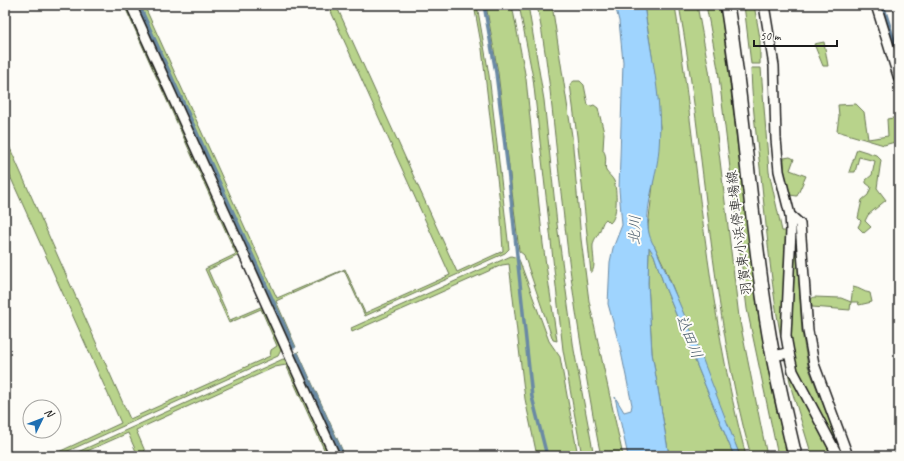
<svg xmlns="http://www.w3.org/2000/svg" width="904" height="461" font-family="Caveat,'Klee One',sans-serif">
<rect width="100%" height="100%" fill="#fdfcf7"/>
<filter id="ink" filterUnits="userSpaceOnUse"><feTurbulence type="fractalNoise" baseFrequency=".025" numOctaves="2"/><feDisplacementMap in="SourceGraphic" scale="8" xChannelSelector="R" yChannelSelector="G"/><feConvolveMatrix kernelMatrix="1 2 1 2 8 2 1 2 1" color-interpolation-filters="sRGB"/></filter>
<g filter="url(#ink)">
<g fill="#b8d38b" stroke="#6a7854">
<path d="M124 5H127L239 255 208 270 230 320 263 306 282 348 278 356 57 456H50L121 423 5 165V137L130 419 270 356 271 350 277 346 261 309 229 323 205 269 236 254Z"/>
<path d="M136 5H144L277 298 345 269 365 313 450 275 328 5H336L457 272 503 251 500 203 482 49 474 5H477L489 75 509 249 505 253 365 316 344 270 276 301 296 347H291Z"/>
<path d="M486 5H512L526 79 543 244 557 341 553 340 524 255 519 251 498 73Z"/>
<path d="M519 5H528L544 100 557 224 574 350 594 456H582L563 350 533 78Z"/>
<path d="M537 5H552L572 136 581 239 589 301 623 456H601L598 442C584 368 572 293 564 218 555 147 551 75 537 5Z"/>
<path d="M644 5H675C697 155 707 309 746 456H740L665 268 655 247 649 239 648 226 660 127 652 57Z"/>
<path d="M679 5H697L709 70 739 317 767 456H751C710 309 706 155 679 5Z"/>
<path d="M706 5H720L721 10 758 314 774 399 788 456H778L747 309 718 69Z"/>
<path d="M744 5H754L760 38V64H751Z"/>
<path d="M824 42 828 66H823L814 44Z"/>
<path d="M751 68H761L769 172 782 231H787L781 338C772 291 768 243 763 196 759 153 752 111 751 68Z"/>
<path d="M574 81H580L584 85 588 105 591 106 594 105 598 108 604 133 603 150C608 157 604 163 606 171 608 174 612 177 614 181 617 190 618 217 610 223L606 219C602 222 602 226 600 230 598 236 594 238 593 245 592 253 597 267 591 273L577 136 570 84Z"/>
<path d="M856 104 864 112 868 139 888 136 887 119 899 117V141L884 145 837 131 839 116 838 105Z"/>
<path d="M857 149 876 155 881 160 877 188 886 200 868 215 865 221 871 227 864 233 858 227 861 221 858 218 862 200 868 195 871 187 866 183V180L872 175 875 161 859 157 855 172H849Z"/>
<path d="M790 157 794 159 790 170 806 176 797 196 790 195 784 171V158Z"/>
<path d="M796 232 802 332 808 366 843 456 797 368 791 338Z"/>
<path d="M649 246 654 255 664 285 734 456H669L652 353 648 283Z"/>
<path d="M511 256 518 258 520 262 549 341 560 357 578 456H537L525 399 509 264 502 265 352 332 351 328Z"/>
<path d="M853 287C860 288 863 292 870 293L872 302 859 305 858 302H851L850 310 812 307 811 299 814 297 841 298 851 302Z"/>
<path d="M299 351 298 352 345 456H339L294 355Z"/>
<path d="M283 359 288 361 331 456H327L286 365 275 367 136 430 147 456H138L128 433 76 456H69Z"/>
<path d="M788 372 832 456H812L792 391Z"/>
</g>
<path fill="#9fd4fe" stroke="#6b8aa4" d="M615 5H644C651 59 667 115 656 170 652 193 640 226 655 247L696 342 740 456H734L664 285 654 255 649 247 648 283 652 353 669 456H628L615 397 624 412 631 410 632 405 620 347 608 304 610 262 613 248 622 225 619 189 623 62 619 21Z"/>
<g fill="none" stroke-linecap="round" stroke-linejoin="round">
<g stroke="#6b8aa4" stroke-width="3.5">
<path d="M139 5 294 347"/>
<path d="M484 5 496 73 508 170 532 397 547 456"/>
<path d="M883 5 899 56"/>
<path d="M297 354 343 456"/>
</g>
<defs>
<g id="minor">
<path d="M131 5 335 456"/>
<path d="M764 5 774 66 776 139 779 171 790 215 800 224 808 331 814 364 848 456"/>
<path d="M876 5 899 79"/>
<path d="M789 353 786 336 791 230 790 215"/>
<path d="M772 356 789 353 793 371 838 456"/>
</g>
<path id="secondary" d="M727 5C743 103 749 203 764 302 771 354 783 405 795 456"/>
</defs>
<use href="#minor" stroke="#1c1c1c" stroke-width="12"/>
<use href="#secondary" stroke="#1c1c1c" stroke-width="16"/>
<use href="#minor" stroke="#fdfcf7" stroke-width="9"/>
<use href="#secondary" stroke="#fdfcf7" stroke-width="13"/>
</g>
</g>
<g text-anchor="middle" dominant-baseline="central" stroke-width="4" stroke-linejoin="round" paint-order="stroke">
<g font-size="14" fill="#1c1c1c" stroke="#fdfcf7">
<text transform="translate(739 233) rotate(-97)">羽賀東小浜停車場線</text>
</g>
<g font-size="15" font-style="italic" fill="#4a5c6b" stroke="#fdfcf7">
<text transform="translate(635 230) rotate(-88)">北川</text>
<text transform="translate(689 337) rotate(68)">込田川</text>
</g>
</g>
<rect width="904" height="461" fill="none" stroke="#fdfcf7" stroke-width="20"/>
<rect x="10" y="10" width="884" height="441" fill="none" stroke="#1c1c1c" stroke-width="1.5" filter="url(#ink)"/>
<g transform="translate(42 419) rotate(47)"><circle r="19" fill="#fdfcf7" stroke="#a3a29f"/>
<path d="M0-3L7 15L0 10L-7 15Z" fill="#1f6fb2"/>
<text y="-6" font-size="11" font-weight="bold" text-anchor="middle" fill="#1c1c1c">N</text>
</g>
<path d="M754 40v6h83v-6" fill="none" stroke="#1c1c1c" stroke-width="2"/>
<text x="760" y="40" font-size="12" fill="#1c1c1c" stroke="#fdfcf7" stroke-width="3" paint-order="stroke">50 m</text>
</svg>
